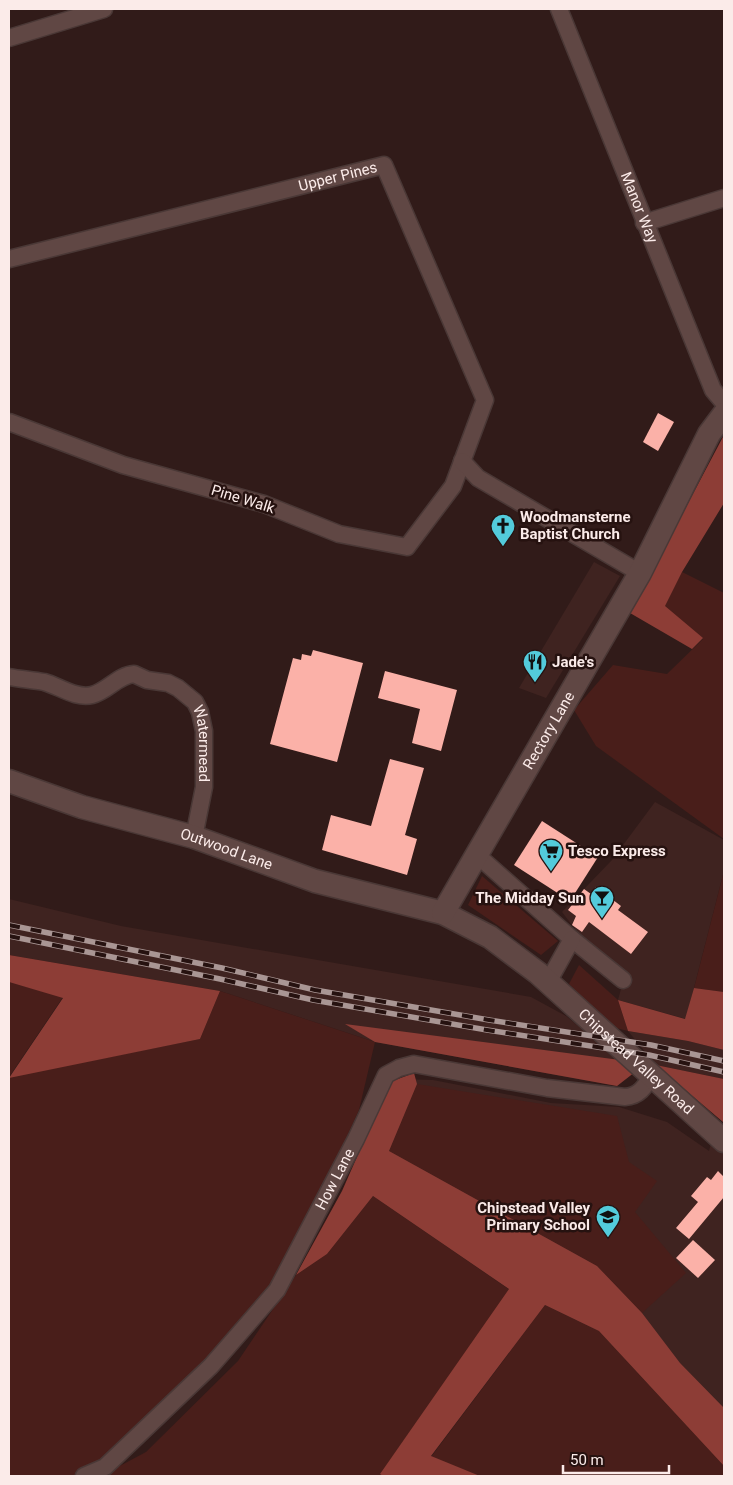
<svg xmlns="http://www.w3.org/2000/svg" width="733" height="1485" font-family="Roboto,sans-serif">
<rect width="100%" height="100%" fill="#311b19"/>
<g fill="#3f2320">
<path d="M594 562 620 576 546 698 519 688Z"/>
<path d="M655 802 724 840V871L686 1019 618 1000 621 989 562 912 612 860Z"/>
<path d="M9 899 121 926 531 997 566 1016 635 1072 617 1086 375 1042 220 991 9 955Z"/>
<path d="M628 1031 688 1041 724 1050V1079L656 1065Z"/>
<path d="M398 1079 433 1080 551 1103 619 1107 667 1122 709 1151 714 1132 724 1141V1436L362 1152Z"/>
</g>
<g fill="#491e1a">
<path d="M682 572 724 593V839L596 746 574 710 613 665 667 674 703 639 664 606Z"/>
<path d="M724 871V992L694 988Z"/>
<path d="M482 876 558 941 541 955 468 905Z"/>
<path d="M579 965 618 1000 628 1031 612 1027 569 984Z"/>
<path d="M9 982 63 997 9 1077 200 1039 220 991 375 1042 359 1110 277 1290 211 1366 84 1476H9Z"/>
<path d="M417 1084 617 1116 629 1162 657 1181 635 1212 686 1273 642 1313 597 1266 389 1151Z"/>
<path d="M373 1196 510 1290 381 1473 383 1476H101L146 1452 238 1361 296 1275 327 1254Z"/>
<path d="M545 1305 599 1331 724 1466V1476H480L431 1457Z"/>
</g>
<g fill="#8d3d36">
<path d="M724 435V503L682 572 665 606 703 638 692 649 630 613Z"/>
<path d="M9 955 220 991 200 1039 9 1078 63 998 9 982Z"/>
<path d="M694 988 724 992V1050L688 1041 628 1031 618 1000 685 1019Z"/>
<path d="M345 1024 620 1060 635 1072 617 1086 375 1042Z"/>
<path d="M656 1065 724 1079V1121L723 1122Z"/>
<path d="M414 1073 417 1084 389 1151 597 1266 642 1313 680 1363 724 1408V1466L599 1331 545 1305 431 1456 480 1476H383L380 1474 509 1289 373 1196 327 1254 296 1275 342 1191 390 1082Z"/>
</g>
<g fill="#fbb1a8">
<path d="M658 413 674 422 658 451 643 442Z"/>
<path d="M313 650 363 663 337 762 270 744 293 658 301 660 302 654 311 656Z"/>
<path d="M385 671 457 690 441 751 412 743 420 709 378 698Z"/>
<path d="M390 759 424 768 405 835 417 839 407 875 322 850 331 815 371 826Z"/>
<path d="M542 821 598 857 570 901 514 865Z"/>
<path d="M596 887 621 906 618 910 648 932 631 954 589 922 582 932 572 925 576 916 568 910 584 889 591 894Z"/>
<path d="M718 1171 724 1177V1197L689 1239 676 1228 698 1202 691 1196 707 1177 711 1180Z"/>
<path d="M693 1240 715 1260 698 1278 676 1258Z"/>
</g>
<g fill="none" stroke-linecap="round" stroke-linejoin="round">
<defs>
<g id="minor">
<path id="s1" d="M559 9 713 390 724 403"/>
<path d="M9 38 104 9"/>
<path d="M644 223 724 198"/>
<path id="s2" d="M9 259 384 165 485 400 453 486 407 547 339 534 264 504 123 465 9 422"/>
<path d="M462 461 478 478 640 573"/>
<path id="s3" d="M9 677C20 679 32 680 44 682 59 686 76 699 92 695 108 691 118 675 134 674L147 680 168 683 178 688 195 702 200 712 204 731V787L194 837"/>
<path d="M477 855 572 939 623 980"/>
<path d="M548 982 572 939"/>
<path id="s4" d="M84 1476 105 1467 211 1366 277 1290 356 1139 386 1075 399 1068 414 1064 547 1088 625 1097C639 1096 645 1087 651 1076"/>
</g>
<g id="secondary">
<path id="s5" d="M9 781 82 807 194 837 315 881 443 913 490 937 538 973 724 1141"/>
<path id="s6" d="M443 913 640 573 709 434 724 414"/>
</g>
</defs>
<use href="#minor" stroke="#4a3836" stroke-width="19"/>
<use href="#secondary" stroke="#4a3836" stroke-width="25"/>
<use href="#minor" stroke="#604744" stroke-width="16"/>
<use href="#secondary" stroke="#604744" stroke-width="22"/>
<defs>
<g id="rail">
<path d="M9 925 222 968 315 990 489 1020 651 1045 724 1061"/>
<path d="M9 936 220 979 313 1000 487 1030 649 1055 724 1072"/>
</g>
</defs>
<use href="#rail" stroke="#a99694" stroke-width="5.5"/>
<use href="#rail" stroke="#261210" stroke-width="4" stroke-dasharray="11" stroke-linecap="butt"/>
</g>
<defs>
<symbol id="church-pin" viewBox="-11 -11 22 30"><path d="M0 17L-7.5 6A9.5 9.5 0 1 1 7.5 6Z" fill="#53cbdb" stroke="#261210"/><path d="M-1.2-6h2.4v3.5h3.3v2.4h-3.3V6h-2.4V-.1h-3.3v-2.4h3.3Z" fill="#111"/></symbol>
<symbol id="restaurant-pin" viewBox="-11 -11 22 30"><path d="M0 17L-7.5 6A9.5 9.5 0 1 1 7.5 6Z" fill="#53cbdb" stroke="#261210"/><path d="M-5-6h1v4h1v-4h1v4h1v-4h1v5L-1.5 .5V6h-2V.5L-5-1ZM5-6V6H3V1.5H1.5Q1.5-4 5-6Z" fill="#111"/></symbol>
<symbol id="supermarket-pin" viewBox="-11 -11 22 30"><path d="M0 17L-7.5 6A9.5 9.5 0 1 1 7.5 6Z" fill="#53cbdb" stroke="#261210"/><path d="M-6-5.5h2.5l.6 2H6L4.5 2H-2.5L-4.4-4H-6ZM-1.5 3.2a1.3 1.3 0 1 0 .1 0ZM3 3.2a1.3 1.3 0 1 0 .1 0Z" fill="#111"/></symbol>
<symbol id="bar-pin" viewBox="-11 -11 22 30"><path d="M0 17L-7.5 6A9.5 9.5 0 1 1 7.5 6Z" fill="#53cbdb" stroke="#261210"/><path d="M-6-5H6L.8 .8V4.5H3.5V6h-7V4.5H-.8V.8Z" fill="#111"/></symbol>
<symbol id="school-pin" viewBox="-11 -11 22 30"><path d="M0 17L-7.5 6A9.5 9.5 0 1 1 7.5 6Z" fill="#53cbdb" stroke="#261210"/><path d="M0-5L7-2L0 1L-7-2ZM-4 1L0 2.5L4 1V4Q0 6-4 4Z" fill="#111"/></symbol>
</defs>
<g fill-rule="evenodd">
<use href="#church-pin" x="489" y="512" width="28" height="38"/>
<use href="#restaurant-pin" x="521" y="648" width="28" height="38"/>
<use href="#supermarket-pin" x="537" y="837" width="28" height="38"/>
<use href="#bar-pin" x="588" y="884" width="28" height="38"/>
<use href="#school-pin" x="594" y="1203" width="28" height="38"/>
</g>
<g text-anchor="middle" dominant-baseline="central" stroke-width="5" stroke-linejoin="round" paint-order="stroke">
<g font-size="15" fill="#fbebe9" stroke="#261210">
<text stroke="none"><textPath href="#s2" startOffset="339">Upper Pines</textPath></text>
<text stroke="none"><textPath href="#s1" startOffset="214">Manor Way</textPath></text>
<text transform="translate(243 499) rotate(17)">Pine Walk</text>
<text stroke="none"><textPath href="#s6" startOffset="211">Rectory Lane</textPath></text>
<text stroke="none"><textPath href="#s3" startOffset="245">Watermead</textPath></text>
<text stroke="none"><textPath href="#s5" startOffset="228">Outwood Lane</textPath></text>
<text stroke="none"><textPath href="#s5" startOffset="699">Chipstead Valley Road</textPath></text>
<text stroke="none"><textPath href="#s4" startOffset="395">How Lane</textPath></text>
</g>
<g font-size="15" font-weight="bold" fill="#fbebe9" stroke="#261210" text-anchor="start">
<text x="520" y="517">Woodmansterne<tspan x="520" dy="17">Baptist Church</tspan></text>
<text x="552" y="662">Jade's</text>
<text x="568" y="851">Tesco Express</text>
<text x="584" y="898" text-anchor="end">The Midday Sun</text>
<text x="590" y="1208" text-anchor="end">Chipstead Valley<tspan x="590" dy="17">Primary School</tspan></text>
</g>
</g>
<rect width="733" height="1485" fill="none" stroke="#fbebe9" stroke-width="20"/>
<path d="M563 1465v8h106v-8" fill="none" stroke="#fbebe9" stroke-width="2.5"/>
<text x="570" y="1465" font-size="15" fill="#fbebe9" stroke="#261210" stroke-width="4" paint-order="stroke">50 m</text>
</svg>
